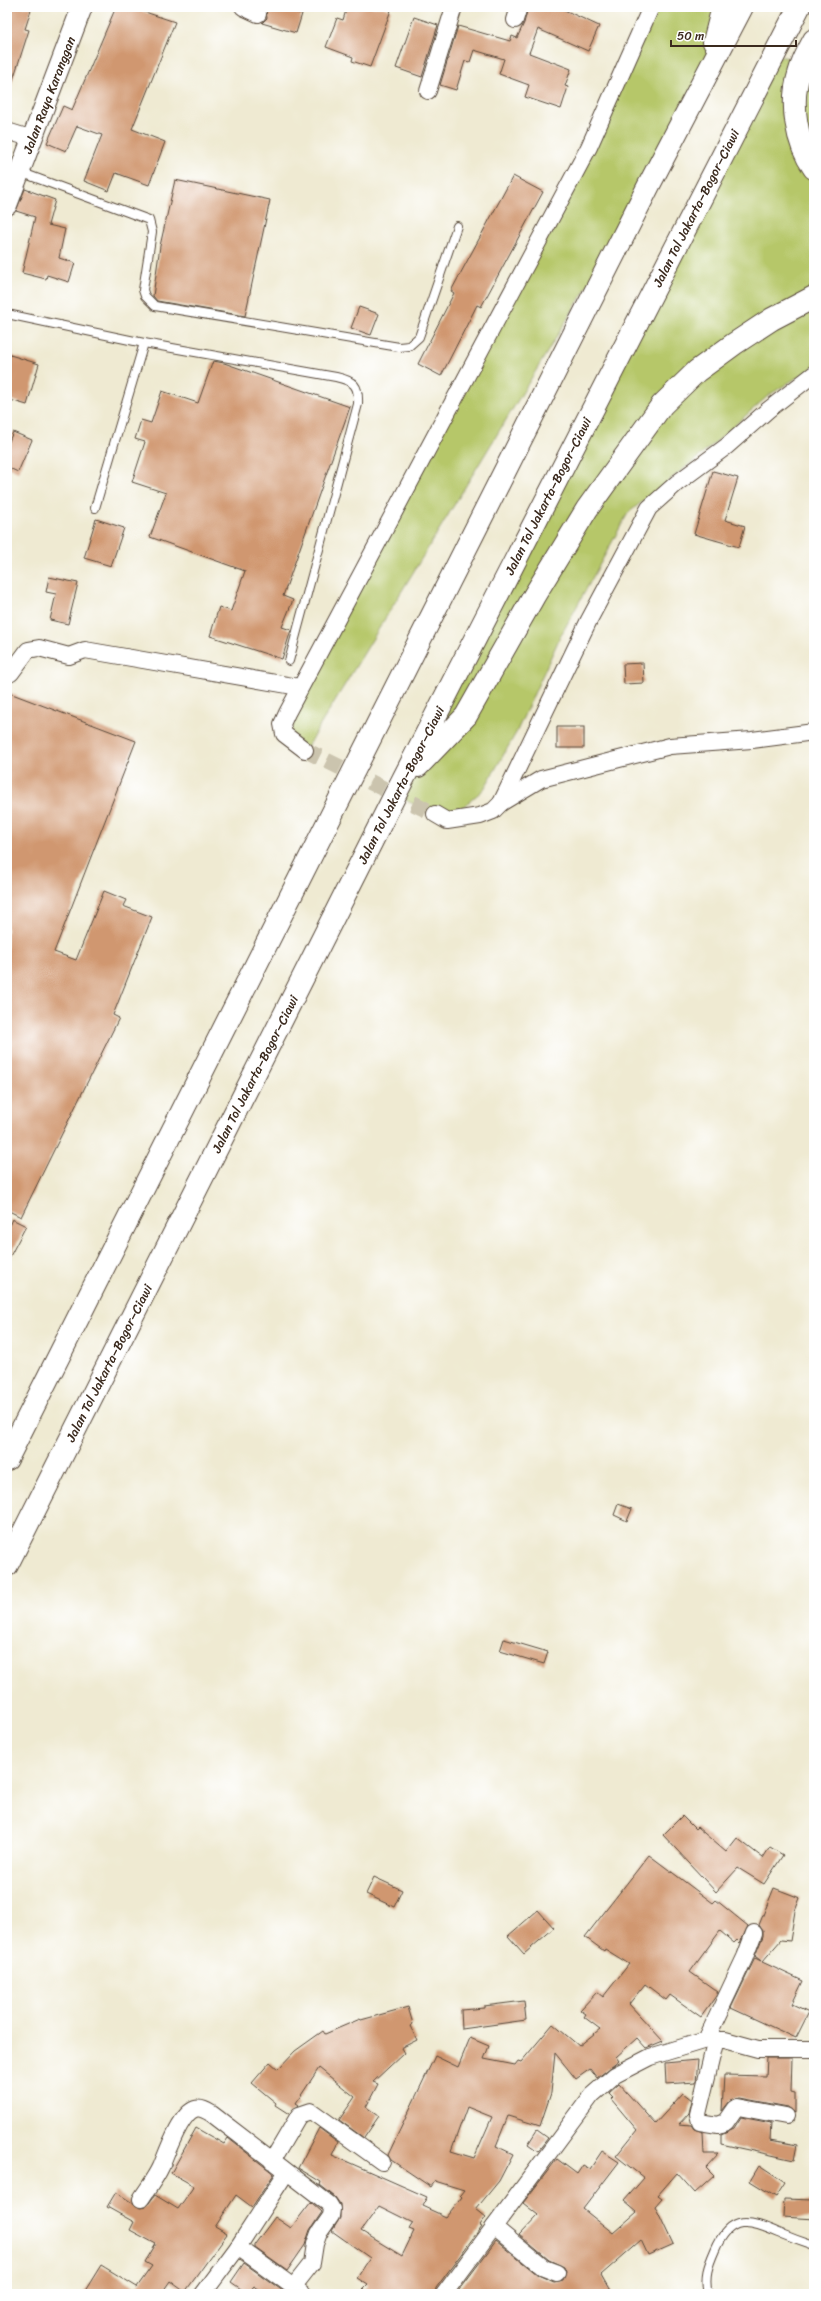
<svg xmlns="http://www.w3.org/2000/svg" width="821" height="2301" font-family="Sriracha,sans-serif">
<rect width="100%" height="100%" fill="#fff"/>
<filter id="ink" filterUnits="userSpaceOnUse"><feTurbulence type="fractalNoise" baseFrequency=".025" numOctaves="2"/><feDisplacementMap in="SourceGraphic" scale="8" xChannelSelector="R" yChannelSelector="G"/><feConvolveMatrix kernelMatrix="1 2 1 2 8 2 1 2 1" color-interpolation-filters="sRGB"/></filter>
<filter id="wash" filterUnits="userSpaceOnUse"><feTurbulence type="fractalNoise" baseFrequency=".012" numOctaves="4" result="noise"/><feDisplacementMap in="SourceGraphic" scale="16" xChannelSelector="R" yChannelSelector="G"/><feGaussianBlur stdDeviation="0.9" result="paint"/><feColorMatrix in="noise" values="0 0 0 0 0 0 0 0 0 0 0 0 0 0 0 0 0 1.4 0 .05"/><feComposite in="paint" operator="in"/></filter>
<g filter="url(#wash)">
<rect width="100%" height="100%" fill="#efead2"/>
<g fill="#b6c769" stroke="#787844">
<path d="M651 7H723L703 84 649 185 305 750 282 724 589 147Z"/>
<path d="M814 40V367L769 395 700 456 628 513 560 637 516 733 484 789 447 821 395 795 774 55 803 61Z"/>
</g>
<g id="blocks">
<g fill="#d0976f" fill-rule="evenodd">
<path d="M7 7H32L25 29 29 30 10 89 7 88Z"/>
<path d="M116 7H130L175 22 132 129 165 142 149 185 116 173 109 191 84 181 102 135 77 126 66 151 47 143 63 106 72 110Z"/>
<path d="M265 7H279L302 14 296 33 262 23 267 18Z"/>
<path d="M347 7H383L391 10 370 67 352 61 353 57 326 47 337 18 343 20Z"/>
<path d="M528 7H558L599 26 588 51 538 29 529 53 571 69 565 86 568 87 561 109 525 97 529 85 499 74 504 59 474 50 470 62 465 61 456 90 440 85 458 26 510 41 512 36 517 38 524 23Z"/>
<path d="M414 17 438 25 422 77 396 68Z"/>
<path d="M513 176 543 192 481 307 477 305 441 376 418 364 454 293 451 291Z"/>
<path d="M175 180 270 200 245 316 157 301 153 296 160 246Z"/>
<path d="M25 189 55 200 48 225 65 229 59 258 75 263 69 282 47 275 46 279 22 273 35 217 16 211Z"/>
<path d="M359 307 379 314 371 335 351 328Z"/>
<path d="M7 354 39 364 27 405 7 399Z"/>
<path d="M213 361 224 363 350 407 283 596 293 600 282 627 291 630 282 659 210 636 219 607 231 611 245 571 150 537 166 493 132 482 145 442 135 439 141 420 151 423 162 391 198 403Z"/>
<path d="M13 432 32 440 18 472 7 467V446Z"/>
<path d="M713 471 738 478 725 520 745 526 739 547 694 534Z"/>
<path d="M96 519 124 528 111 566 84 558Z"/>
<path d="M49 577 78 583 68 624 50 620 56 594 46 592Z"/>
<path d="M643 663 644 683 624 684 623 664Z"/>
<path d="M7 692 136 741 54 952 76 960 104 891 126 900 123 906 152 917 113 1015 119 1018 21 1217 7 1210Z"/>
<rect x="557" y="727" width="27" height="21"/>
<path d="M12 1219 26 1226 7 1262V1230Z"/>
<path d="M618 1504 632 1509 627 1521 614 1515Z"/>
<path d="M504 1639 548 1652 544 1664 500 1651Z"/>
<path d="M682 1816 695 1829 697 1827 726 1852 737 1838 763 1858 770 1847 783 1855 764 1884 738 1868 716 1892 663 1835Z"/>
<path d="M649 1855 713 1903 716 1900 748 1926 740 1943 737 1940 734 1943 720 1931 690 1972 718 1992 716 1996 701 2017 670 1995 666 2000 645 1984 629 2004 663 2041 646 2048 637 2038 616 2057 619 2061 597 2078 590 2069 576 2079 555 2053 551 2093 540 2126 508 2116 496 2146 513 2154 499 2181 476 2209 486 2217 480 2225 482 2226 436 2288 435 2294H359L368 2285 357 2278 370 2258 332 2231 340 2218V2204L335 2197 320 2185 321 2182 298 2168 319 2128 338 2142 332 2155 427 2197 422 2206 446 2217 462 2197 460 2195 464 2190 435 2181 431 2187 391 2160 388 2155 435 2056 458 2067 470 2038 489 2046 484 2059 515 2065 518 2061 521 2062 553 2024 579 2046 600 2029 584 2017 586 2014 580 2010 597 1992 603 1997 629 1964 605 1949 604 1951 585 1937ZM467 2107 492 2117 474 2158 451 2151ZM379 2206 413 2223 409 2229 414 2231 402 2256 361 2231Z"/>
<path d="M374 1877 402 1890 394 1907 366 1894Z"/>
<path d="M774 1888 800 1898 795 1911 790 1941 781 1940 762 1962 803 1981 792 2004 809 2012 796 2038 731 2008 755 1958 761 1961 755 1956 763 1936V1931L759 1925Z"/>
<path d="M538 1910 554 1928 524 1954 508 1936Z"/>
<path d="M524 2001 526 2020 462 2029 461 2010 484 2008V2006Z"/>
<path d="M408 2007 413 2024 410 2026 417 2040 401 2048 404 2053 373 2082 378 2084 366 2107 379 2116 364 2138 339 2120 355 2097 319 2068 296 2103 299 2105 289 2114 275 2105 276 2103 252 2083 270 2062 278 2069 295 2051 323 2031 325 2034 360 2019 361 2020Z"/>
<path d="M767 2058H792L791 2092 795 2093V2113L788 2107 740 2098 730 2101 722 2111 724 2075 766 2076Z"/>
<path d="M698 2060 696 2082 666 2084 665 2063Z"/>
<path d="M619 2084 655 2124 683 2093 692 2100 689 2113 679 2124 691 2125 694 2129 703 2132 704 2154H719L706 2168 714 2176 695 2193 677 2173 658 2195 662 2198 655 2206 673 2244 648 2255 641 2240 601 2275 612 2294H456L496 2241 538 2275 554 2282 563 2280 566 2272 564 2267 549 2260 519 2235 538 2215 523 2203 557 2159 577 2174 583 2165 590 2169 602 2151 619 2162 583 2209 613 2233 637 2212 624 2201 644 2178 616 2156 637 2130 611 2099 613 2097 609 2093Z"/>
<path d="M741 2117 771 2123 770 2140 797 2145 794 2160 721 2144V2134L734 2128Z"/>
<path d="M196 2128 224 2144 228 2138 274 2174 252 2207 236 2195 215 2227 227 2234 185 2292 170 2281 161 2294H83L101 2265 137 2287 152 2266 145 2262 156 2244 130 2230 134 2222 107 2207 116 2192 140 2208 146 2207 155 2195 178 2209 194 2186 171 2173Z"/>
<path d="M537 2130 548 2138 538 2151 528 2144Z"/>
<path d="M759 2166 785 2183 776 2197 750 2181Z"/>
<path d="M784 2199 814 2200V2219L783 2217Z"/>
<path d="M311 2202 322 2212 310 2230 305 2245 287 2271 255 2248V2244L275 2217 291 2228Z"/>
<path d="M244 2263 287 2294H265L254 2287 248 2294 231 2282Z"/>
</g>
</g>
</g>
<g filter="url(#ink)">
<use href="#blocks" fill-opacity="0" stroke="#564739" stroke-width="1"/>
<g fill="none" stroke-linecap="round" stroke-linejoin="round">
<path stroke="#cbc4ae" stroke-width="16" stroke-dasharray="16 8" stroke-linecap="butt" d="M305 750 435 814"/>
<defs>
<g id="service">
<path d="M20 172 149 220 152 232 143 290 145 296 155 306 399 347 409 346 419 337 457 226"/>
<path d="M7 314 144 343 336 377C354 381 359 385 358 404L289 661"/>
<path d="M95 508 144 343"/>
<path d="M708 2294C704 2276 708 2266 715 2250 730 2214 749 2220 779 2233 791 2238 802 2242 814 2246"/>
</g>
<g id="minor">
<path d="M243 7 258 14"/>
<path d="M515 20 519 7"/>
<path d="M428 91 454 7"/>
<path d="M7 131 33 139"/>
<path d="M7 675 11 673 28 650 39 648 69 656 85 650 299 687"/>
<path d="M305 750 284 734 282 724 287 713 589 147 651 7"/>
<path d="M501 803 589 620 649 508 677 483 727 446 768 410 814 374"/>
<path d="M435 814 447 821 480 816 493 811 501 803 541 779 670 746 752 740 814 732"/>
<path d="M716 2039 698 2114 700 2122 718 2125 726 2122 735 2109 738 2107 786 2116"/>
<path d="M706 2040 745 1957 754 1933"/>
<path d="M272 2161 299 2115 311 2111 382 2162"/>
<path d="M141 2199C148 2188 156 2178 161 2167 167 2153 180 2114 195 2109 201 2107 207 2111 212 2114L329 2204 332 2209 331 2216 319 2233 315 2244 312 2263 294 2286"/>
<path d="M494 2227 544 2268 557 2273"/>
<path d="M238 2247 303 2294"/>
<path d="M203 2294 238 2247 286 2173"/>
<path d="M444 2294 592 2095 615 2075 650 2057 706 2040H725L758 2049H814"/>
</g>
<path id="tertiary" d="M7 205 82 7"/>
<g id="motorway">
<path d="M814 40C808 51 802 62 799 74 790 103 796 143 814 168"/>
<path d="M714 42 723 7"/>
<path d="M418 766 466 716 534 596 587 509 662 405 697 371 734 344 772 319 814 297"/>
<path d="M7 1459 649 185 742 7"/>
<path d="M7 1565 395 795 799 7"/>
</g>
</defs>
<use href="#service" stroke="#564739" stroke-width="10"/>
<use href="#minor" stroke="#564739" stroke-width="18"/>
<use href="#tertiary" stroke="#564739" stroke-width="22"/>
<use href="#motorway" stroke="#564739" stroke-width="24"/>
<use href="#service" stroke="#fff" stroke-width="8"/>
<use href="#minor" stroke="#fff" stroke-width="16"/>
<use href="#tertiary" stroke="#fff" stroke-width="20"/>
<use href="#motorway" stroke="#fff" stroke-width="22"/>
</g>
</g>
<g text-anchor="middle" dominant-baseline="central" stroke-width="3" stroke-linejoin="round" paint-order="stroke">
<g font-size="13" fill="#3b2a1e" stroke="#fff">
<text transform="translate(49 95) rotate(-69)">Jalan Raya Karanggan</text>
<text transform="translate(696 208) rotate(-63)">Jalan Tol Jakarta–Bogor–Ciawi</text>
<text transform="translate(548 496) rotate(-63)">Jalan Tol Jakarta–Bogor–Ciawi</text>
<text transform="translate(401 785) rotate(-63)">Jalan Tol Jakarta–Bogor–Ciawi</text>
<text transform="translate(255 1074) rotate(-63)">Jalan Tol Jakarta–Bogor–Ciawi</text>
<text transform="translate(109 1363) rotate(-63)">Jalan Tol Jakarta–Bogor–Ciawi</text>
</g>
</g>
<rect width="821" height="2301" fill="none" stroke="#fff" stroke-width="24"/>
<path d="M671 40v6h125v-6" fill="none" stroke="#3b2a1e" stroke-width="2"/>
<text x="677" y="40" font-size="12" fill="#3b2a1e" stroke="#ffffff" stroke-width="3" paint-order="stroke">50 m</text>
</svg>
